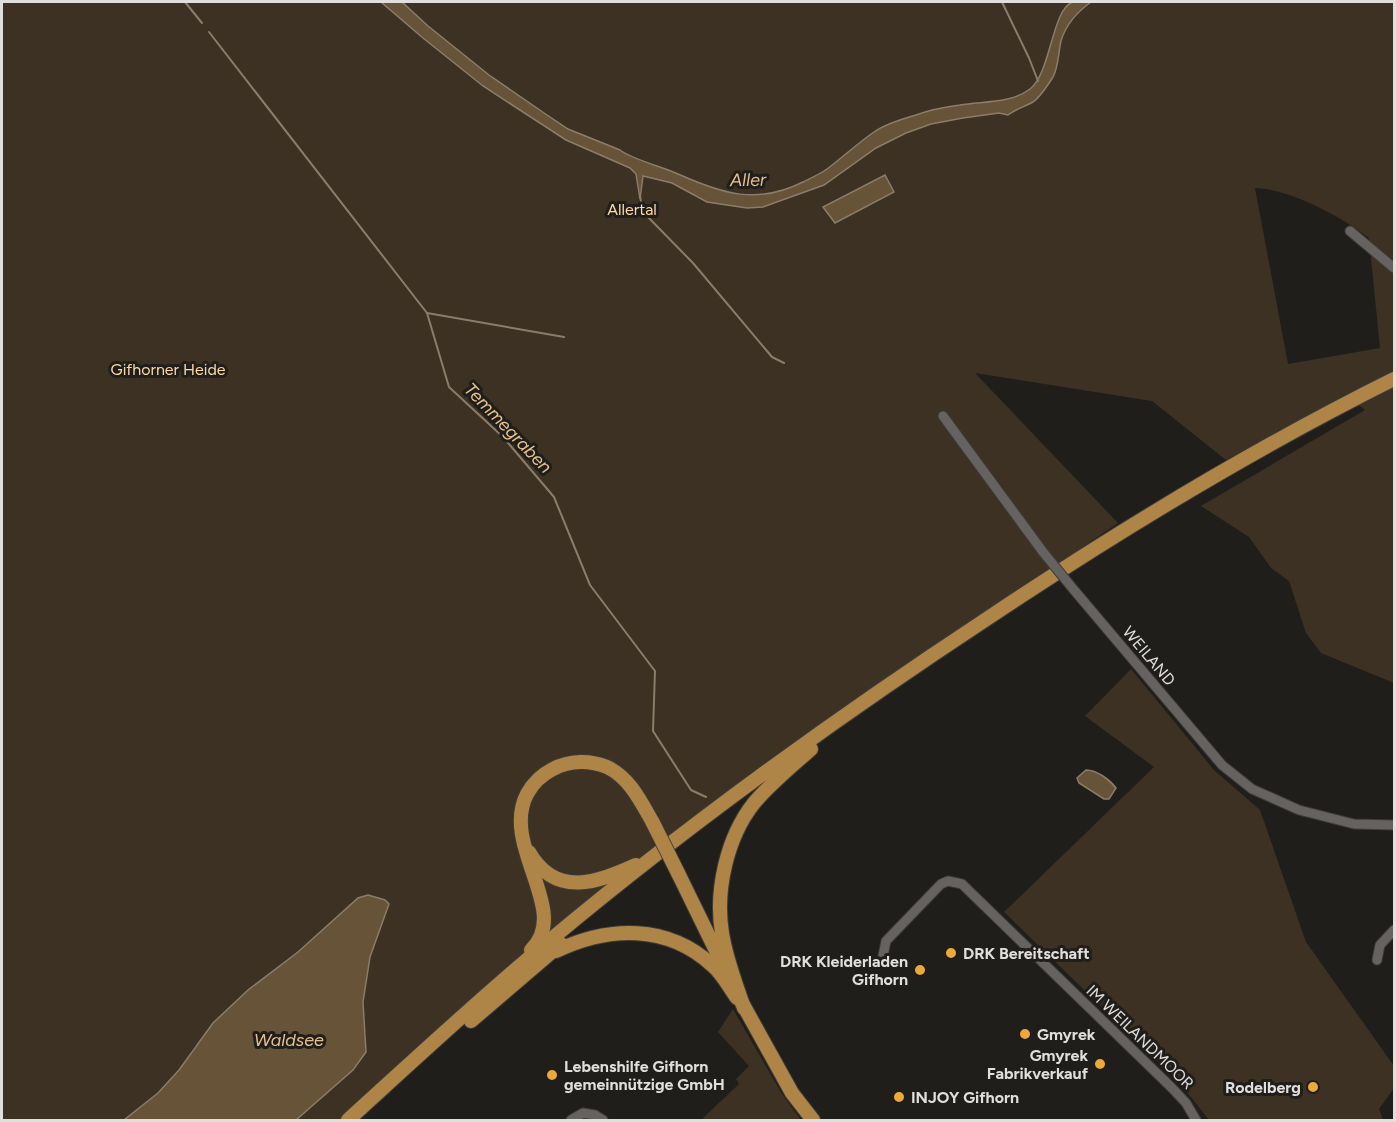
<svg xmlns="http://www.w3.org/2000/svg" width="1396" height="1122" font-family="Figtree,sans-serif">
<rect width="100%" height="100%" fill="#201e1b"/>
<g fill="#3c3122" fill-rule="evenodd">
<path d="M2 2H1394V683L1321 653 1306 633 1289 581 1271 568 1249 537 1201 506 1365 410 1347 396 1226 460 1152 401 975 373 1118 523 767 761 339 1120H296L353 1070 366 1038 363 1002 370 957 389 904C377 898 371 895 358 898L298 952 276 969 194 1047 179 1070 158 1093 124 1120H2ZM1255 188C1290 189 1342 217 1369 238L1380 348 1288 364Z"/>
<path d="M1131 669 1214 770 1260 810 1306 942 1394 1066V1088L1379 1109 1383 1120H1209L1179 1082 1004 912 1154 767 1085 716Z"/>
<path d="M733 1009 782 1094 801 1120H704L703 1118 739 1084 736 1079 749 1066 718 1032Z"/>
</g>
<g fill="#665338" stroke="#8b7d6a" stroke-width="1.5">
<path d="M381 2H402L428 26 489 75 547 115 568 129 620 150C631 159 663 167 678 174 723 194 757 205 803 182 811 178 820 174 827 169 843 157 858 143 874 132 885 124 902 119 916 115 929 110 945 107 960 105 983 101 1010 104 1030 89 1051 73 1052 8 1073 2 1078 0 1086 1 1091 2 1077 12 1066 24 1061 41 1058 54 1059 65 1053 77 1048 85 1040 97 1033 102 1024 107 1016 109 1008 115L999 113 963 118 931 124 906 133 876 148 824 185 763 207 747 208 707 202 672 183 643 176 640 199 636 174 630 168 566 140 483 86 423 38Z"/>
<path d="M885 175 894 192 835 223 823 207Z"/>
<path d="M1086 770C1097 770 1110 780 1116 788L1109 799H1104L1079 783 1077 778Z"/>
<path d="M368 895 385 900 389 904 370 957 363 1002 366 1052 353 1070 296 1120H124L158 1093 179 1070 213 1023 248 990 298 952 358 898Z"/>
</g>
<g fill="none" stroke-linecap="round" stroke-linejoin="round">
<g stroke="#8b7d6a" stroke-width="2">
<path d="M185 2 202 23"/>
<path d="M1002 2 1029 58 1038 81"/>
<path d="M209 32 427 313 449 387 503 437 554 497 590 585 655 671 653 731 691 790 706 797"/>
<path d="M640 196 643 212 693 263 772 357 784 363"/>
<path d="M427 313 564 337"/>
</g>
<defs>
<g id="minor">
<path d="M1350 231 1394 268"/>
<path d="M943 416 1043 552"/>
<path d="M1074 590 1222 765 1252 789 1299 810 1354 824 1394 825"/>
<path d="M883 956 886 941 941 884 948 881 962 884 1172 1088 1186 1103 1196 1120"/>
<path d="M1377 960 1380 945 1394 930"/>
<path d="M571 1120 583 1113 595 1115 603 1120"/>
</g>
<g id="highway">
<path d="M529 852C556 899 598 882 636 865"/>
<path d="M678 873 723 965"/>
<path d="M531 950C572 911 500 846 527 794 533 783 543 774 553 769 570 760 590 760 607 767 630 778 641 802 653 823"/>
<path d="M556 951C609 926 667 924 712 965 722 973 729 987 737 998"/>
<path d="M741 1001 792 1093 813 1120"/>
<path d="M744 1008C736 984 726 959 722 933 715 890 727 837 754 803 771 783 792 766 811 749"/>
<path d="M471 1021 561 944"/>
<path d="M348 1120C404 1069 459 1018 516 969 665 841 824 726 988 618 1117 532 1255 448 1394 379"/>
</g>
</defs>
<use href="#minor" stroke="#3e3c3a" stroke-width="11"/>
<use href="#highway" stroke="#3e3c3a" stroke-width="16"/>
<use href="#minor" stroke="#65625f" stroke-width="9"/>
<use href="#highway" stroke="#af8547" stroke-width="14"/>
<defs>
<path id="minor-bridge" d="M1043 552 1074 590"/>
<path id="highway-bridge" d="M653 823 678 873"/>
</defs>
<use href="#minor-bridge" stroke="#3e3c3a" stroke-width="11" stroke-linecap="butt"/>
<use href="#highway-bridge" stroke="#3e3c3a" stroke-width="16" stroke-linecap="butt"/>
<use href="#minor-bridge" stroke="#65625f" stroke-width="9"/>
<use href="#highway-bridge" stroke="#af8547" stroke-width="14"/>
</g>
<g fill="#eca93a" stroke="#201e1b" stroke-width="2">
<circle cx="951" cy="953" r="6"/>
<circle cx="920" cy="970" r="6"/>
<circle cx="1025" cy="1034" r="6"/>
<circle cx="1100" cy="1064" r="6"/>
<circle cx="552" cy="1075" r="6"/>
<circle cx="1313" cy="1087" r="6"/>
<circle cx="899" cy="1097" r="6"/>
</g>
<g text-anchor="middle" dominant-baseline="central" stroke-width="6" stroke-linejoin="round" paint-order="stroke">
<g font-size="16" fill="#ffd9a6" stroke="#201e1b">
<text x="632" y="209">Allertal</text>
<text x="168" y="369">Gifhorner Heide</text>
</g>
<g font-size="16" fill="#e1dfdd" stroke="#201e1b">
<text transform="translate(1149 656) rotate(50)">WEILAND</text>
<text transform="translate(1140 1037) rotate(44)">IM WEILANDMOOR</text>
</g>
<g font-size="16" font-weight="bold" fill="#e1dfdd" stroke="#201e1b" text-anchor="start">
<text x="963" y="953">DRK Bereitschaft</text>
<text x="908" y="961" text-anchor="end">DRK Kleiderladen<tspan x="908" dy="18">Gifhorn</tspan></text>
<text x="1037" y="1034">Gmyrek</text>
<text x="1088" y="1055" text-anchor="end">Gmyrek<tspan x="1088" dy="18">Fabrikverkauf</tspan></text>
<text x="564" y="1066">Lebenshilfe Gifhorn<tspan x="564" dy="18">gemeinnützige GmbH</tspan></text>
<text x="1301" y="1087" text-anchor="end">Rodelberg</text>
<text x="911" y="1097">INJOY Gifhorn</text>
</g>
<g font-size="18" font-style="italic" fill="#e6c18f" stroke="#201e1b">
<text transform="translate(748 180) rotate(-1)">Aller</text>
<text transform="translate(508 428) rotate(46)">Temmegraben</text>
<text x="289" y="1040">Waldsee</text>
</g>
</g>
<rect width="1396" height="1122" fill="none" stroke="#e1dfdd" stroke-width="6"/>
</svg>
